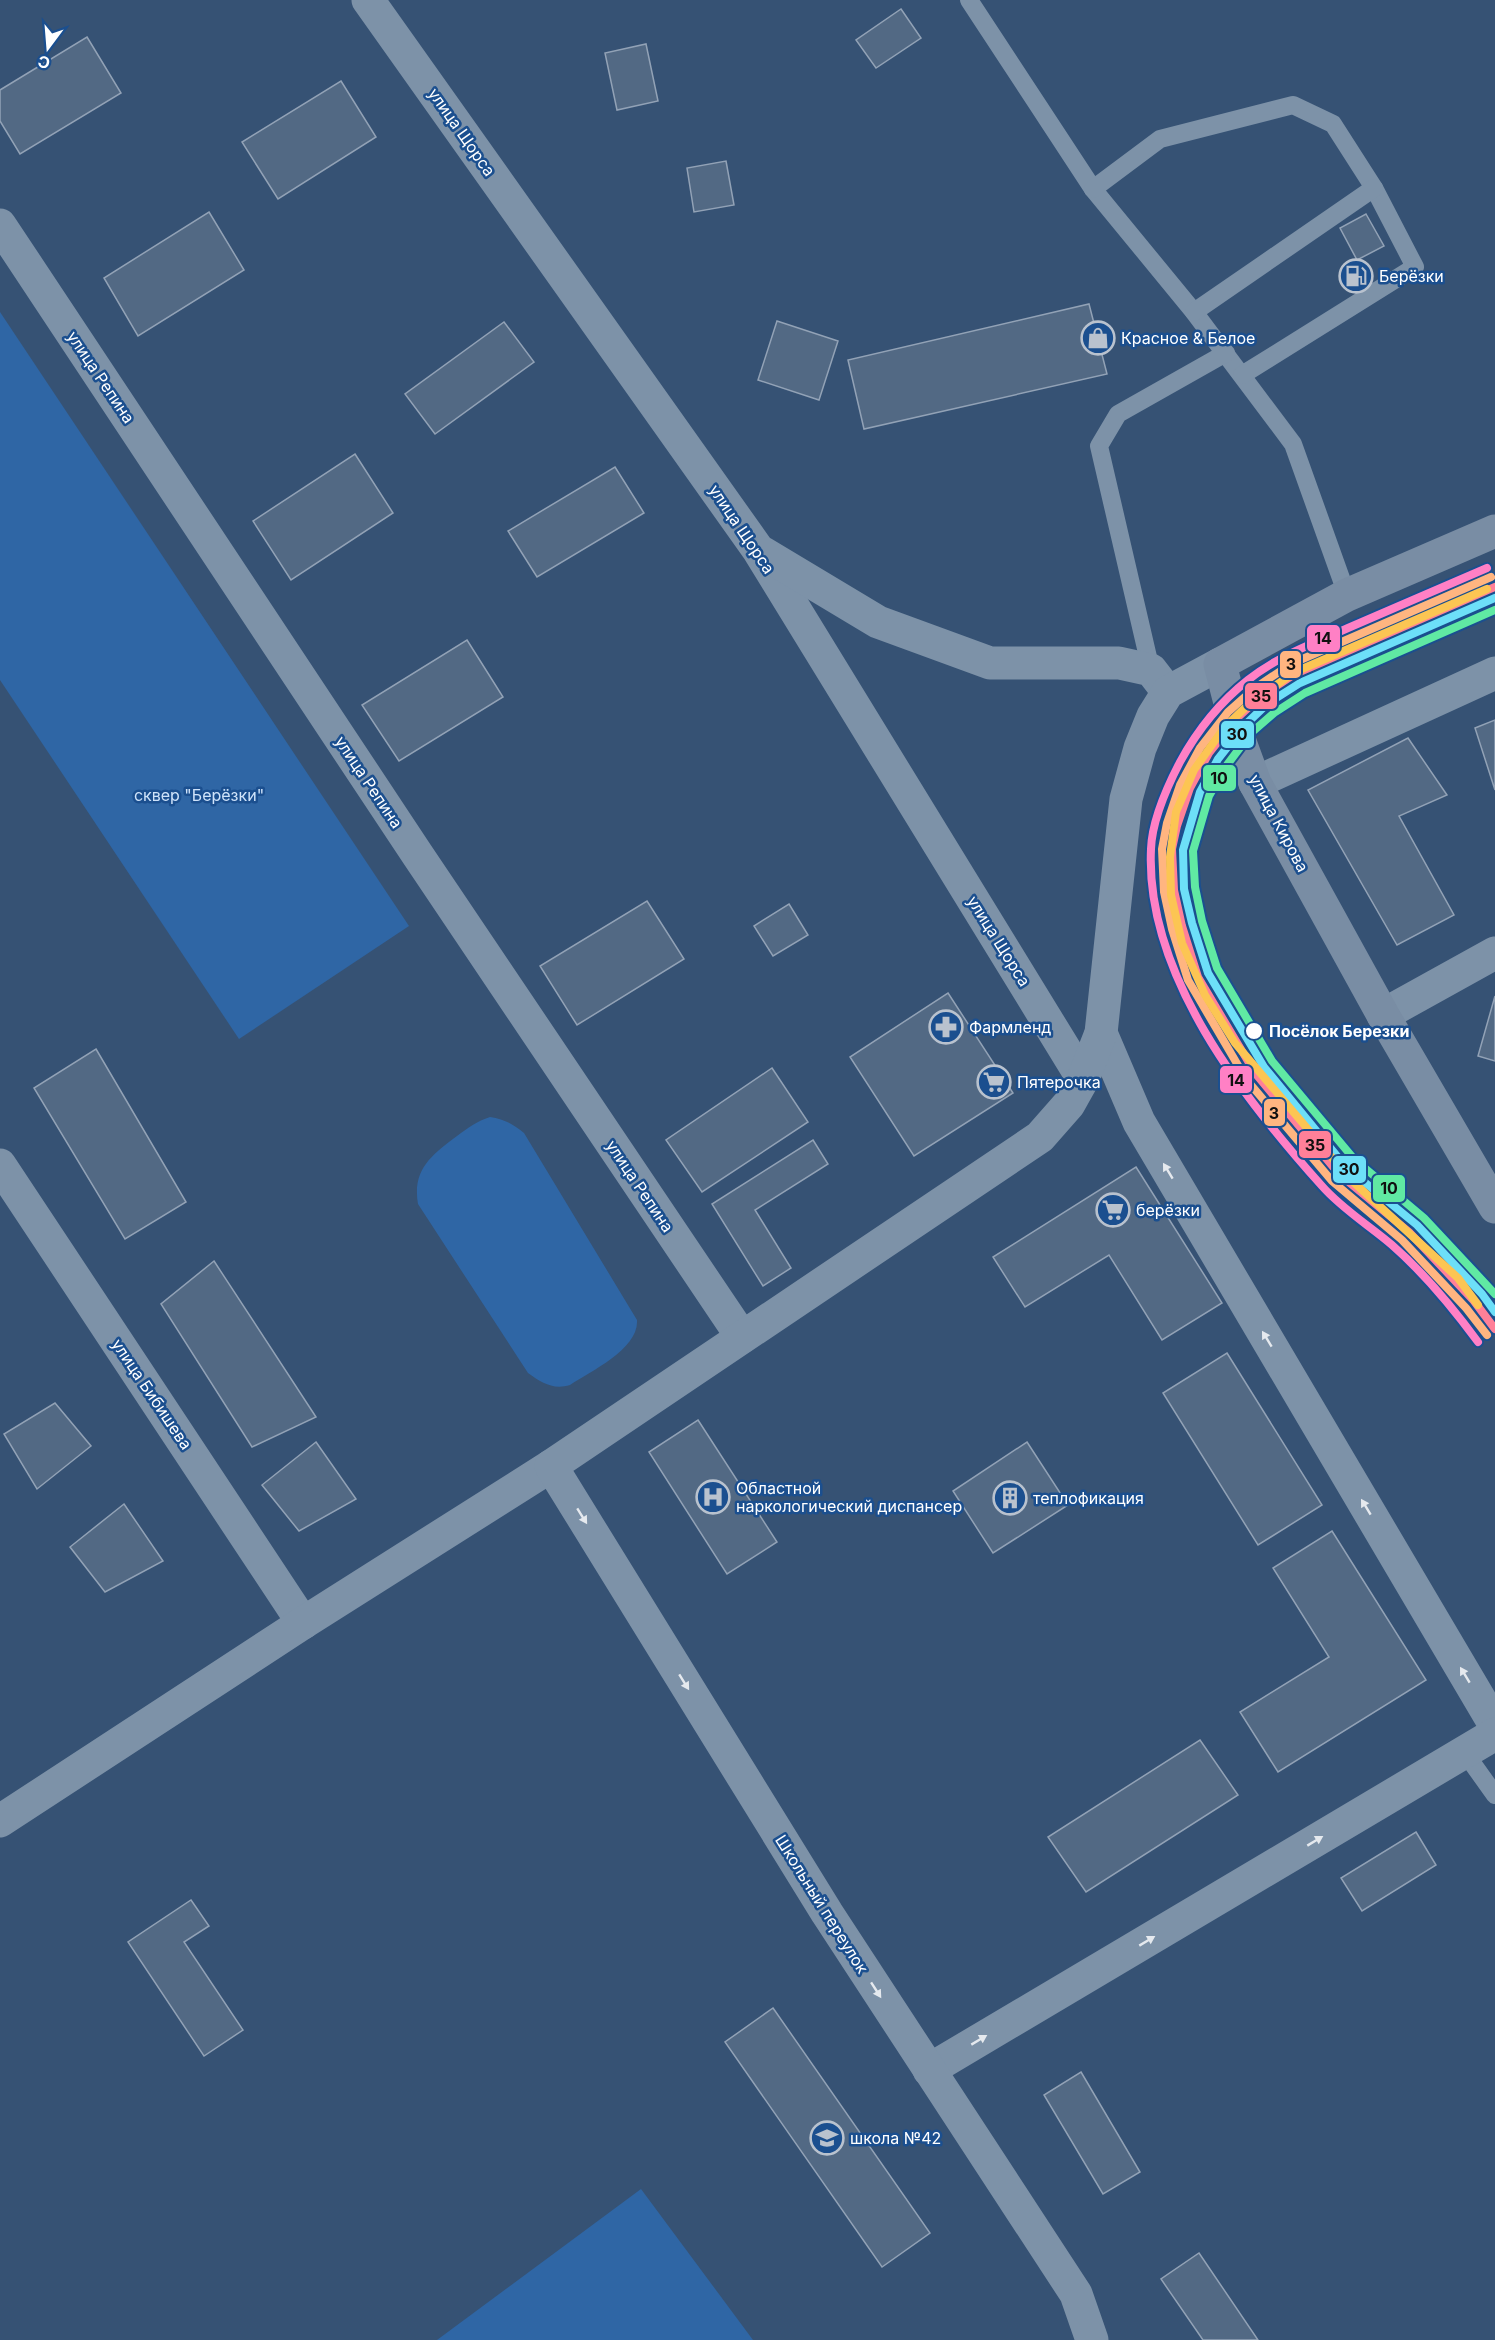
<svg xmlns="http://www.w3.org/2000/svg" width="1495" height="2340" font-family="Inter,sans-serif">
<rect width="100%" height="100%" fill="#365274"/>
<g fill="#2f66a5">
<path d="M0 312 409 926 239 1039 0 680Z"/>
<path d="M490 1117C504 1119 513 1124 524 1133L637 1320C639 1349 591 1371 570 1385 553 1390 542 1383 528 1373L418 1204C412 1169 432 1155 457 1136 468 1128 477 1121 490 1117Z"/>
<path d="M641 2189 753 2340H437Z"/>
</g>
<g fill="#526984" stroke="#92a2b6" stroke-width="1.5">
<path d="M901 9 921 38 876 68 856 40Z"/>
<path d="M87 37 121 93 20 154 0 121V90Z"/>
<path d="M646 44 658 101 617 110 605 53Z"/>
<path d="M341 81 376 137 278 199 242 142Z"/>
<path d="M726 161 734 205 694 212 687 168Z"/>
<path d="M209 212 244 270 138 336 104 278Z"/>
<path d="M1366 214 1384 246 1357 260 1340 228Z"/>
<path d="M1089 304 1107 374 864 429 848 360Z"/>
<path d="M777 321 838 341 819 400 758 380Z"/>
<path d="M504 322 534 362 435 434 405 394Z"/>
<path d="M355 454 393 513 291 580 253 521Z"/>
<path d="M615 467 644 513 537 577 508 531Z"/>
<path d="M467 640 503 697 399 761 362 705Z"/>
<path d="M1495 720V790L1475 728Z"/>
<path d="M1408 738 1447 795 1399 816 1454 915 1397 945 1308 790Z"/>
<path d="M647 901 684 959 577 1025 540 966Z"/>
<path d="M789 904 808 935 773 956 754 926Z"/>
<path d="M948 993 1013 1093 914 1156 850 1057Z"/>
<path d="M1495 996V1061L1478 1056Z"/>
<path d="M96 1049 186 1202 125 1239 34 1088Z"/>
<path d="M772 1068 808 1122 702 1192 666 1140Z"/>
<path d="M813 1140 828 1164 755 1210 791 1268 763 1286 712 1204Z"/>
<path d="M1136 1167 1222 1303 1162 1340 1109 1255 1025 1307 993 1257Z"/>
<path d="M214 1261 316 1417 252 1447 161 1304Z"/>
<path d="M1227 1353 1322 1505 1258 1545 1163 1393Z"/>
<path d="M55 1403 91 1446 37 1489 4 1434Z"/>
<path d="M698 1420 777 1542 727 1574 649 1452Z"/>
<path d="M316 1442 356 1499 299 1531 262 1485Z"/>
<path d="M1027 1442 1068 1505 993 1553 953 1491Z"/>
<path d="M124 1504 163 1561 105 1592 70 1547Z"/>
<path d="M1332 1531 1426 1680 1278 1772 1240 1712 1329 1657 1273 1568Z"/>
<path d="M1200 1740 1238 1795 1086 1892 1048 1837Z"/>
<path d="M1416 1832 1436 1865 1362 1911 1341 1878Z"/>
<path d="M191 1900 209 1926 184 1942 243 2030 204 2056 128 1942Z"/>
<path d="M773 2008 930 2233 882 2267 725 2042Z"/>
<path d="M1081 2072 1140 2172 1103 2194 1044 2095Z"/>
<path d="M1199 2253 1258 2340H1203L1161 2279Z"/>
</g>
<g fill="none" stroke-linecap="round" stroke-linejoin="round">
<g stroke="#7d92a8" stroke-width="18">
<path d="M969 0 1093 189 1194 312 1293 444 1347 595"/>
<path d="M1093 189 1160 139 1293 105 1333 124 1374 188 1415 267 1242 375"/>
<path d="M1194 312 1374 188"/>
<path d="M1151 670 1099 446 1118 414 1226 353"/>
<path d="M1465 1753 1495 1795"/>
</g>
<g stroke="#7d92a8" stroke-width="33">
<path d="M368 0 759 551 1083 1079"/>
<path d="M0 225 417 854 742 1337"/>
<path d="M763 553 878 622 990 663H1119L1151 670 1168 692"/>
<path d="M1255 783 1495 673"/>
<path d="M1383 1015 1495 953"/>
<path d="M0 1165 303 1623"/>
<path d="M0 1821 303 1623 551 1466"/>
</g>
<g stroke="#7d92a8" stroke-width="33">
<path d="M1101 1033 1139 1122 1495 1725"/>
<path d="M929 2070 1495 1734"/>
<path d="M1092 2340 1076 2294 827 1913 551 1466 1040 1137 1069 1104 1083 1079 1101 1033 1126 799 1140 748 1153 716 1168 692 1220 664"/>
</g>
<path stroke="#798da4" stroke-width="33" d="M1495 531 1347 595 1220 664 1240 742 1255 783 1383 1015 1495 1207"/>
<defs>
<path id="tram-1" d="M1495 587 1295 674 1261 696 1236 719 1209 753 1190 788 1177 826 1172 849 1174 890 1182 926 1198 977 1255 1073 1339 1174 1409 1232 1474 1301 1495 1329"/>
<path id="tram-2" d="M1487 1335 1466 1308 1402 1240 1332 1181 1246 1079 1188 980 1172 929 1164 892 1162 849 1167 823 1180 785 1200 748 1228 712 1255 688 1291 664 1491 577"/>
<path id="tram-3" d="M1495 598 1300 683 1267 704 1244 726 1218 759 1200 792 1183 850 1184 889 1192 923 1208 973 1264 1067 1346 1167 1417 1225 1482 1294 1495 1312"/>
<path id="tram-4" d="M1478 1342C1453 1308 1424 1273 1392 1245 1370 1226 1342 1209 1322 1186 1243 1098 1145 974 1151 849 1152 820 1167 787 1180 762 1197 731 1220 702 1248 680 1278 656 1314 643 1348 628 1394 608 1440 588 1487 568"/>
<path id="tram-5" d="M1495 610 1305 693 1274 713 1251 733 1227 765 1209 796 1193 851 1195 887 1202 921 1217 968 1272 1061 1354 1159 1424 1218 1495 1294"/>
<path id="tram-6" d="M1478 1305 1458 1278 1350 1179 1235 1043 1205 995 1182 943 1171 895 1170 857 1176 812 1194 770 1224 728 1249 704 1295 672 1487 589"/>
</defs>
<use href="#tram-1" stroke="#1b4f8f" stroke-width="12"/>
<use href="#tram-2" stroke="#1b4f8f" stroke-width="12"/>
<use href="#tram-3" stroke="#1b4f8f" stroke-width="12"/>
<use href="#tram-4" stroke="#1b4f8f" stroke-width="12"/>
<use href="#tram-5" stroke="#1b4f8f" stroke-width="12"/>
<use href="#tram-6" stroke="#1b4f8f" stroke-width="12"/>
<use href="#tram-1" stroke="#ff8098" stroke-width="8"/>
<use href="#tram-2" stroke="#ffb580" stroke-width="8"/>
<use href="#tram-3" stroke="#6ddff8" stroke-width="8"/>
<use href="#tram-4" stroke="#ff80c5" stroke-width="8"/>
<use href="#tram-5" stroke="#60e9a3" stroke-width="8"/>
<use href="#tram-6" stroke="#fcc553" stroke-width="8"/>
</g>
<defs><path id="oneway-solid" d="M-6-.8H1V-3.2L6.5 0L1 3.2V.8H-6Z" transform="scale(1.5)"/></defs>
<g fill="#e5e9ee">
<use href="#oneway-solid" transform="translate(1168 1171) rotate(-121)"/>
<use href="#oneway-solid" transform="translate(1267 1339) rotate(-121)"/>
<use href="#oneway-solid" transform="translate(1366 1507) rotate(-121)"/>
<use href="#oneway-solid" transform="translate(582 1516) rotate(58)"/>
<use href="#oneway-solid" transform="translate(1465 1675) rotate(-121)"/>
<use href="#oneway-solid" transform="translate(684 1682) rotate(58)"/>
<use href="#oneway-solid" transform="translate(1315 1841) rotate(-31)"/>
<use href="#oneway-solid" transform="translate(1147 1941) rotate(-31)"/>
<use href="#oneway-solid" transform="translate(876 1990) rotate(57)"/>
<use href="#oneway-solid" transform="translate(979 2040) rotate(-31)"/>
</g>
<defs>
<symbol id="fuel-ring" viewBox="-11 -11 22 22"><circle r="9.5" fill="#1b4f8f" stroke="#b9c2ce" stroke-width="1.5"/><path d="M-5.5-6h7V0h2V4h1.3V-2.5L3-4.5l.8-.8L6-3V5H2.5V1h-1V6h-7ZM-4.2-4.7v3.2H.2V-4.7Z" fill="#b9c2ce"/></symbol>
<symbol id="shop-ring" viewBox="-11 -11 22 22"><circle r="9.5" fill="#1b4f8f" stroke="#b9c2ce" stroke-width="1.5"/><path d="M-5-2.5h2.3a2.7 3.5 0 0 1 5.4 0H5L5.5 6h-11ZM-1.5-2.5h3a1.5 2.3 0 0 0-3 0Z" fill="#b9c2ce"/></symbol>
<symbol id="pharmacy-ring" viewBox="-11 -11 22 22"><circle r="9.5" fill="#1b4f8f" stroke="#b9c2ce" stroke-width="1.5"/><path d="M-2-6h4v4h4v4h-4v4h-4v-4h-4v-4h4Z" fill="#b9c2ce"/></symbol>
<symbol id="supermarket-ring" viewBox="-11 -11 22 22"><circle r="9.5" fill="#1b4f8f" stroke="#b9c2ce" stroke-width="1.5"/><path d="M-6-5.5h2.5l.6 2H6L4.5 2H-2.5L-4.4-4H-6ZM-1.5 3.2a1.3 1.3 0 1 0 .1 0ZM3 3.2a1.3 1.3 0 1 0 .1 0Z" fill="#b9c2ce"/></symbol>
<symbol id="hospital-ring" viewBox="-11 -11 22 22"><circle r="9.5" fill="#1b4f8f" stroke="#b9c2ce" stroke-width="1.5"/><path d="M-5-5h3v3.5h4V-5h3V5h-3V1.5h-4V5h-3Z" fill="#b9c2ce"/></symbol>
<symbol id="building-ring" viewBox="-11 -11 22 22"><circle r="9.5" fill="#1b4f8f" stroke="#b9c2ce" stroke-width="1.5"/><path d="M-4-6H4V6H1V3H-1V6H-4ZM-2.5-4.3h1.7v1.8h-1.7ZM.8-4.3h1.7v1.8H.8ZM-2.5-1h1.7V.8h-1.7ZM.8-1h1.7V.8H.8Z" fill="#b9c2ce"/></symbol>
<symbol id="school-ring" viewBox="-11 -11 22 22"><circle r="9.5" fill="#1b4f8f" stroke="#b9c2ce" stroke-width="1.5"/><path d="M0-5L7-2L0 1L-7-2ZM-4 1L0 2.5L4 1V4Q0 6-4 4Z" fill="#b9c2ce"/></symbol>
</defs>
<g fill-rule="evenodd">
<use href="#fuel-ring" x="1337" y="257" width="38" height="38"/>
<use href="#shop-ring" x="1079" y="319" width="38" height="38"/>
<use href="#pharmacy-ring" x="927" y="1008" width="38" height="38"/>
<use href="#supermarket-ring" x="975" y="1063" width="38" height="38"/>
<use href="#supermarket-ring" x="1094" y="1191" width="38" height="38"/>
<use href="#hospital-ring" x="694" y="1478" width="38" height="38"/>
<use href="#building-ring" x="991" y="1479" width="38" height="38"/>
<use href="#school-ring" x="808" y="2119" width="38" height="38"/>
</g>
<circle fill="#fff" stroke="#1b4f8f" stroke-width="2" cx="1254" cy="1031" r="9"/>
<g text-anchor="middle" dominant-baseline="central" stroke-width="5" stroke-linejoin="round" paint-order="stroke">
<g font-size="16" fill="#fff" stroke="#1b4f8f">
<text transform="translate(462 132) rotate(55)">улица Щорса</text>
<text transform="translate(101 377) rotate(56)">улица Репина</text>
<text transform="translate(742 529) rotate(56)">улица Щорса</text>
<text transform="translate(369 782) rotate(56)">улица Репина</text>
<text transform="translate(1279 823) rotate(62)">улица Кирова</text>
<text transform="translate(999 941) rotate(58)">улица Щорса</text>
<text transform="translate(640 1186) rotate(56)">улица Репина</text>
<text transform="translate(152 1394) rotate(56)">улица Бибишева</text>
<text transform="translate(822 1904) rotate(58)">Школьный переулок</text>
</g>
<g font-size="16" fill="#fff" stroke="#1b4f8f" text-anchor="start">
<text x="1379" y="276">Берёзки</text>
<text x="1121" y="338">Красное &amp; Белое</text>
<text x="969" y="1027">Фармленд</text>
<text x="1017" y="1082">Пятерочка</text>
<text x="1136" y="1210">берёзки</text>
<text x="736" y="1488">Областной<tspan x="736" dy="18">наркологический диспансер</tspan></text>
<text x="1033" y="1498">теплофикация</text>
<text x="850" y="2138">школа №42</text>
</g>
<g font-size="16" fill="#cfe3fa" stroke="#1b4f8f">
<text x="199" y="795">сквер "Берёзки"</text>
</g>
<g font-size="16" font-weight="bold" fill="#fff" stroke="#1b4f8f" text-anchor="start">
<text x="1269" y="1031">Посёлок Березки</text>
</g>
</g>
<g stroke="#1b4f8f" stroke-width="2">
<rect x="1306" y="624" width="35" height="29" rx="6" fill="#ff80c5"/>
<rect x="1279" y="650" width="23" height="29" rx="6" fill="#ffb580"/>
<rect x="1244" y="682" width="34" height="28" rx="6" fill="#ff8098"/>
<rect x="1220" y="720" width="35" height="29" rx="6" fill="#6ddff8"/>
<rect x="1202" y="764" width="35" height="28" rx="6" fill="#60e9a3"/>
<rect x="1219" y="1065" width="34" height="29" rx="6" fill="#ff80c5"/>
<rect x="1263" y="1098" width="23" height="29" rx="6" fill="#ffb580"/>
<rect x="1298" y="1130" width="34" height="29" rx="6" fill="#ff8098"/>
<rect x="1332" y="1155" width="35" height="29" rx="6" fill="#6ddff8"/>
<rect x="1372" y="1174" width="34" height="29" rx="6" fill="#60e9a3"/>
</g>
<g font-size="16" text-anchor="middle" font-weight="bold" fill="#111">
<text x="1323" y="644">14</text>
<text x="1291" y="670">3</text>
<text x="1261" y="702">35</text>
<text x="1237" y="740">30</text>
<text x="1219" y="784">10</text>
<text x="1236" y="1086">14</text>
<text x="1274" y="1119">3</text>
<text x="1315" y="1151">35</text>
<text x="1349" y="1175">30</text>
<text x="1389" y="1194">10</text>
</g>
<g transform="translate(48 48) rotate(196)" stroke="#1b4f8f" stroke-width="4.5" paint-order="stroke">
<path d="M0-4.5L10 22L0 15L-10 22Z" fill="#ffffff"/>
<text y="-9" font-size="16" font-weight="bold" text-anchor="middle" fill="#ffffff">С</text>
</g>
</svg>
